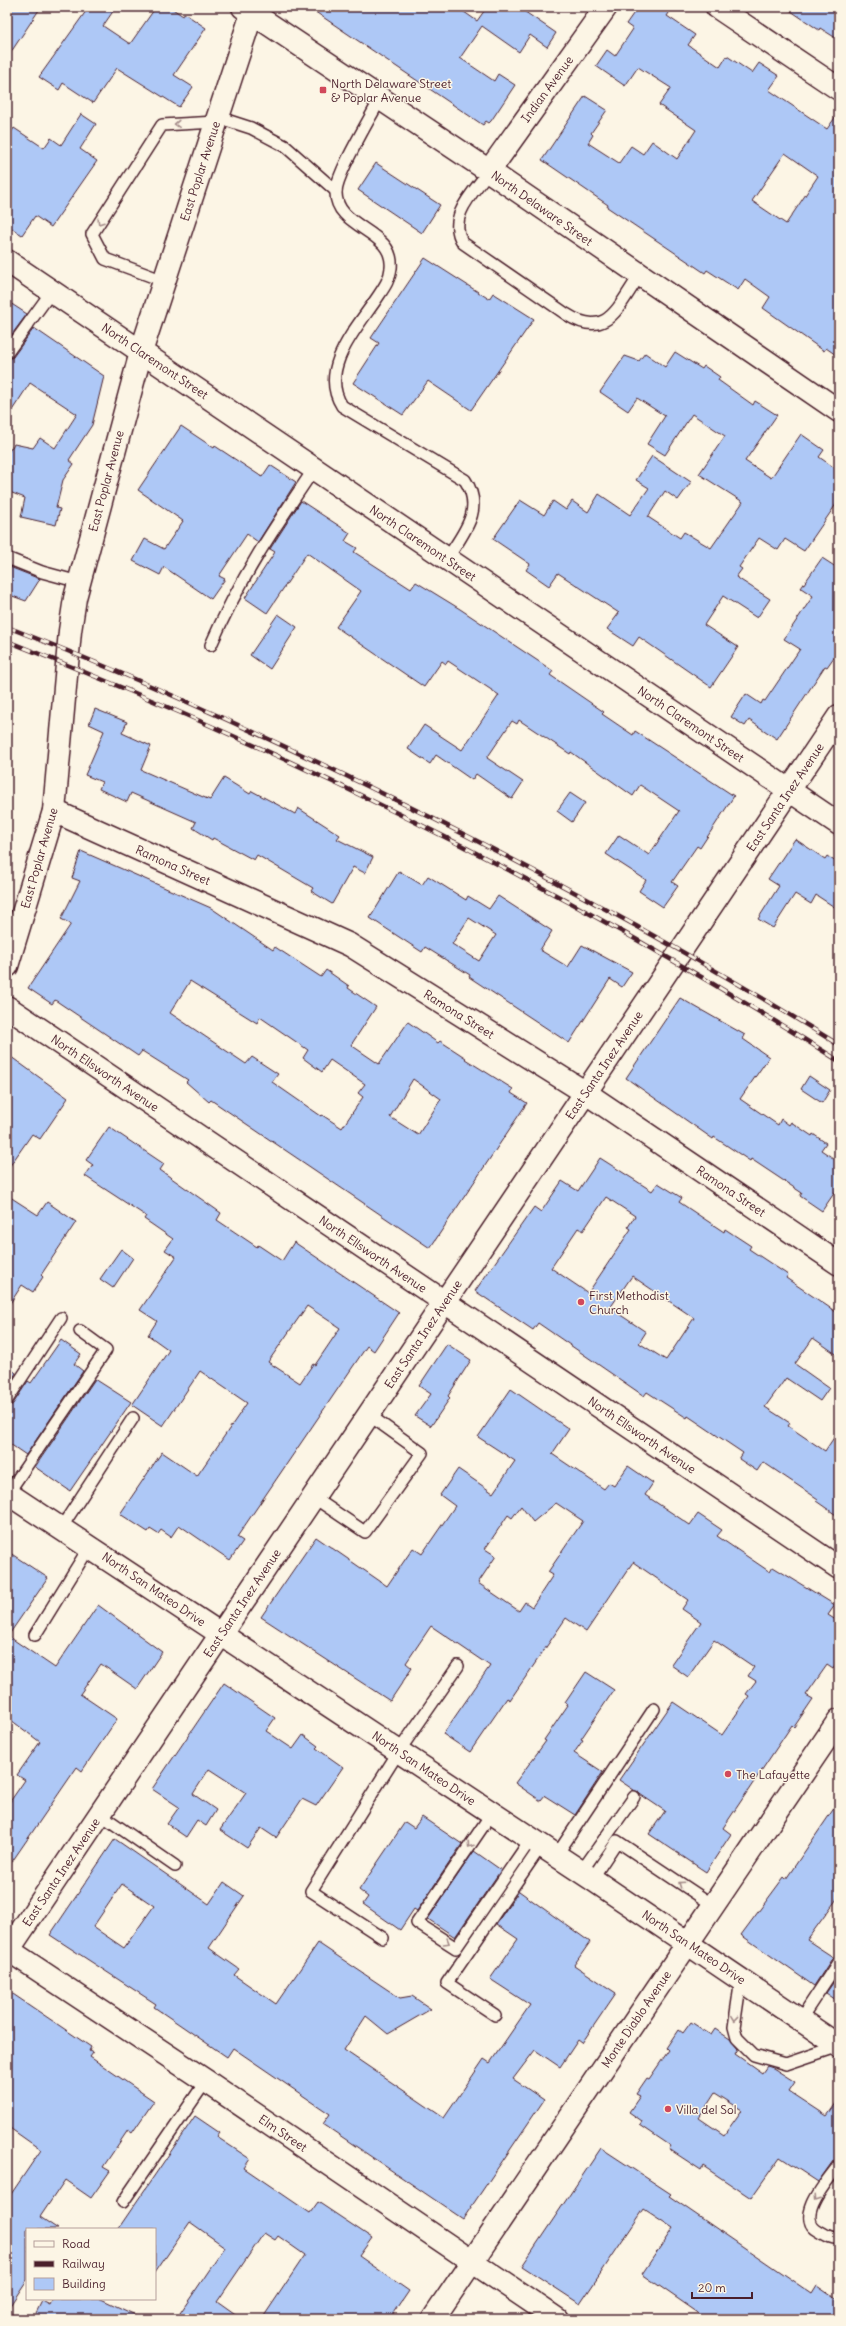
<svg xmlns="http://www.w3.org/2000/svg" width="846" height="2326" font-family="Delius,sans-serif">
<rect width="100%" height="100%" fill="#fcf5e5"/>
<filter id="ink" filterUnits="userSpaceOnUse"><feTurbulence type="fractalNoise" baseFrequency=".025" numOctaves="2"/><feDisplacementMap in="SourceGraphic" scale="8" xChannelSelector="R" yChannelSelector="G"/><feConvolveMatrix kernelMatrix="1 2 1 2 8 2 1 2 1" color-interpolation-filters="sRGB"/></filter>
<g filter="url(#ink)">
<g fill="#aec8f6" stroke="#4a1f2b" fill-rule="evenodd">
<path d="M7 7H41L7 58Z"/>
<path d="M89 7H116L103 26 130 44 156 7H170L183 16 184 13 206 28 174 75 193 87 179 107 117 68 93 103 63 83 59 90 39 77Z"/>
<path d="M308 7H457L477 21 487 7H518L556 33 547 47 530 35 519 52 482 26 460 58 494 81 498 74 515 85 491 121 489 123 486 121 483 125Z"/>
<path d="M638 7H673L667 16 695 35 688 45 720 67 727 56 752 73 759 63 779 76 769 90 827 129 839 112V357L826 348 824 351 763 308 770 297 745 279 738 290 707 270 705 273 607 207 608 205 542 160 585 96 607 110 591 133 593 135 588 143 619 163 631 146 643 154 652 141 677 159 696 130 659 105 671 88 638 67 625 86 596 66 607 50 615 56 633 29 626 24ZM785 153 818 176 786 224 752 201Z"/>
<path d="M785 7H839V40L820 28 819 30Z"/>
<path d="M81 114 96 124 80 149 97 161 51 227 35 216 22 235 7 225V138L14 128 44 148 51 138 61 145Z"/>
<path d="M376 163 440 205 422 233 358 190Z"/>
<path d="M425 258 489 299 493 293 534 319 471 410 428 381 403 415 353 383 379 343 371 338Z"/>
<path d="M7 301 27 314 7 341Z"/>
<path d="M34 328 104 376 92 425 69 460 74 464 63 480 56 508 60 509 56 525 21 517 25 498 7 491V454L14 444 33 448 40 438 55 448 77 414 30 383 7 418V360L13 357Z"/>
<path d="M675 352 702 369 704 366 720 377 718 380 753 405 755 401 777 415 745 461 771 478 801 434 824 450 819 457 839 471V500L804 551 785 539 778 550 759 538 739 567 742 569 736 577 770 599 757 618 723 596 704 625 738 647 711 687 639 637 633 646 607 629 619 613 558 573 549 586 526 570 530 564 493 539 520 500 544 515 553 501 566 510 572 501 588 512 599 494 630 515 649 488 636 480 652 456 691 482 678 500 665 491 648 517 680 538 684 532 711 548 743 502 699 474 725 436 692 414 665 455 647 444 665 416 637 398 628 411 600 392 625 356 639 361 645 353 665 367Z"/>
<path d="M181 426 214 448 215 446 262 477 270 465 296 482 258 542 247 534 219 576 225 579 211 599 164 567 160 575 133 561 145 539 164 549 183 521 138 490Z"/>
<path d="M301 501 350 533 345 541 357 548 354 552 411 589 416 582 460 609 553 671 550 675 604 712 602 714 633 735 635 731 734 796 700 848 697 846 672 882 678 886 663 907 639 891 646 880 606 854 619 835 649 855 679 811 640 785 633 796 571 752 570 754 519 720 517 724 512 721 487 758 523 782 512 799 476 774 472 780 436 755 430 764 408 749 424 725 462 750 499 695 448 661 446 664 442 661 424 687 336 627 361 591 307 553 267 613 245 598 275 552 270 549Z"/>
<path d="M822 558 839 569V650L827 667 825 666 777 739 749 720 745 726 731 717 746 694 761 704 763 700 765 701 800 649 784 639 813 596 801 588Z"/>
<path d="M7 566 40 579 26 601 7 594Z"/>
<path d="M278 614 297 627 270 669 250 655Z"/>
<path d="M95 709 127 722 122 733 151 746 141 770 210 800 224 778 250 794 252 791 295 814 298 808 340 835 337 839 373 857 365 873 353 867 332 904 311 891 313 888 257 855 254 860 213 838 212 840 193 828 196 822 131 793 127 802 99 789 102 782 85 775 104 731 89 724Z"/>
<path d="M570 793 585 803 572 822 557 811Z"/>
<path d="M795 839 825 859 827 856 839 864V910L816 895 811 904 795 894 773 928 758 919 779 886 768 879Z"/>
<path d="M81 851 211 908 273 950 275 947 321 977 326 970 349 986 348 988 376 1007 351 1045 379 1064 408 1022 438 1043 440 1041 466 1058 465 1059 513 1089 511 1093 527 1103 430 1248 211 1100 209 1102 186 1082 188 1080 142 1051 138 1056 55 1000 52 1004 28 988 71 924 61 919 80 881 72 878ZM190 981 257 1023 260 1017 308 1050 303 1058 322 1072 330 1060 365 1084 358 1093 363 1097 342 1128 322 1115 321 1116 272 1082 278 1074 252 1057 246 1064 170 1013ZM413 1079 441 1099 418 1135 390 1117Z"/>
<path d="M399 871 422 885 428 876 466 900 468 896 489 909 498 896 552 931 540 950 568 967 582 945 632 972 622 987 610 979 569 1043 469 977 470 975 425 947 422 952 370 918ZM469 918 496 935 479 961 452 944Z"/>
<path d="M680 998 745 1035 743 1039 769 1057 740 1099 778 1125 781 1119 789 1125 791 1122 812 1136 813 1134 826 1143 821 1150 839 1162V1186L822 1211 800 1196 802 1193 751 1159 750 1161 714 1137 713 1139 626 1078Z"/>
<path d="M7 1054 68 1098 40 1139 32 1134 7 1170Z"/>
<path d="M809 1076 830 1090 822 1103 801 1089Z"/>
<path d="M109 1127 164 1164 160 1170 221 1213 217 1220 257 1247 258 1245 282 1261 294 1242 399 1313 374 1351 367 1346 237 1537 243 1541 230 1560 179 1525 171 1537 161 1530 158 1534 150 1529 148 1532 120 1514 162 1452 197 1476 247 1403 200 1371 163 1426 132 1405 169 1350 148 1335 157 1321 140 1310 176 1257 165 1250 173 1239 144 1219 146 1216 85 1176 93 1165 86 1160ZM307 1306 340 1328 315 1365 313 1364 300 1383 268 1362Z"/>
<path d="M600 1158 652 1191 658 1183 682 1198 679 1202 724 1232 725 1229 751 1246 749 1249 788 1275 786 1278 839 1314V1356L813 1338 795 1364 829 1388 820 1401 786 1378 765 1407 790 1423 788 1426 825 1451 839 1430V1517L816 1501 818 1499 763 1462 757 1471 739 1459 743 1453 688 1416 687 1418 647 1392 644 1396 538 1323 533 1330 475 1291 534 1207 541 1212 562 1181 578 1191ZM606 1197 635 1216 628 1227 631 1229 588 1293 551 1268 578 1228 583 1231ZM632 1276 694 1318 666 1360 639 1343 646 1332 610 1308Z"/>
<path d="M7 1195 38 1215 47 1202 76 1222 41 1275 43 1277 33 1292 22 1285 7 1308Z"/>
<path d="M121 1249 133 1258 113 1288 100 1279Z"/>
<path d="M61 1340 81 1354 74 1364 83 1371 26 1455 7 1442V1407L13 1404 28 1381 31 1383Z"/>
<path d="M447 1344 471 1360 448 1396 450 1398 431 1426 415 1416 431 1394 419 1386Z"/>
<path d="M7 1366 16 1373 7 1387Z"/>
<path d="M95 1379 131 1402 70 1491 35 1467Z"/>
<path d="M511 1389 569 1429 552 1454 604 1489 609 1483 614 1486 628 1466 653 1483 645 1495 690 1525 698 1514 722 1530 717 1536 770 1572 773 1567 835 1605 828 1615 839 1622V1660L833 1669 827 1665 806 1695 813 1699 794 1727 792 1725 723 1828 731 1834 706 1872 649 1834 665 1811 619 1780 673 1702 722 1735 749 1696 746 1694 756 1681 748 1676 754 1667 714 1640 688 1677 671 1665 701 1622 682 1609 688 1600 633 1562 586 1632 566 1618 510 1700 507 1698 470 1752 443 1734 490 1666 431 1626 406 1663 412 1668 390 1701 261 1617 316 1537 387 1586 413 1548 422 1554 455 1506 440 1495 458 1469 493 1493 515 1461 478 1437ZM556 1503 583 1521 548 1572 553 1575 532 1607 525 1602 519 1611 478 1583 496 1556 485 1549 508 1515 512 1518 521 1506 533 1522Z"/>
<path d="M7 1551 48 1578 8 1636 55 1668 98 1605 162 1652 137 1689 101 1664 80 1694 117 1719 82 1771 77 1767 7 1869V1806L25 1780 17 1775 40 1742 7 1717Z"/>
<path d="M586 1672 614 1690 581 1739 583 1740 574 1753 603 1772 575 1815 545 1796 541 1801 515 1783 546 1741 544 1740 568 1705 565 1703Z"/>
<path d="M224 1683 275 1718 266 1731 293 1749 303 1735 318 1746 316 1748 343 1767 316 1806 302 1799 276 1838 261 1828 247 1848 220 1830 246 1793 209 1769 193 1794 216 1810 206 1826 197 1820 186 1837 167 1824 179 1807 152 1789Z"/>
<path d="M839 1801V1896L807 1940 833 1957 814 1986 741 1935 784 1877 786 1879Z"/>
<path d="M422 1817 462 1844 417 1911 414 1909 400 1930 363 1904 368 1897 359 1890 405 1822 414 1828Z"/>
<path d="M115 1839 209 1904 224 1882 244 1896 209 1948 239 1969 234 1975 276 2004 318 1943 400 1998 412 1996 431 2009 388 2034 366 2016 344 2050 444 2118 484 2059 490 2063 530 2005 490 1979 518 1939 496 1924 519 1891 590 1942 574 1965 616 1993 582 2043 578 2040 560 2067 535 2050 513 2079 544 2100 463 2219 323 2124 330 2114 233 2048 227 2057 154 2007 156 2004 50 1935ZM122 1884 154 1906 124 1948 93 1927Z"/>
<path d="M474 1851 501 1870 455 1937 428 1919Z"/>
<path d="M838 1976 839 1977V2002L826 1993Z"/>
<path d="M7 1990 91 2047 89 2051 93 2053 90 2057 154 2101 132 2133 128 2130 103 2167 110 2171 91 2198 65 2180 40 2217 58 2229H27V2280L7 2310V2200L41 2150 7 2126Z"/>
<path d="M691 2022 711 2035 715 2029 730 2039 738 2049 735 2054 762 2073 767 2066 773 2068 795 2082 789 2091 827 2116 839 2099V2158L833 2161 818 2182 780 2157 751 2198 703 2166 701 2170 669 2149 671 2146 640 2125 642 2121 629 2112 640 2096 636 2094 647 2078 649 2079 669 2050 667 2048 679 2030 683 2033ZM715 2093 742 2110 724 2135 699 2118Z"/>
<path d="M195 2116 220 2133 217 2137 250 2159 244 2168 310 2213 318 2202 372 2238 359 2256 409 2291 390 2319H262L305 2255 278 2236 275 2240 264 2233 217 2302 241 2319H176L225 2247 190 2222 155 2273V2229H118Z"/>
<path d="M601 2148 671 2194 669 2196 812 2294 817 2286 839 2301V2319H707L642 2274 673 2228 644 2209 580 2304 522 2266Z"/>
<path d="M53 2299H101L144 2319H33L42 2301 50 2305Z"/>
</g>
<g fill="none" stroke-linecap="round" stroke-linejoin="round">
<defs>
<g id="service">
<path d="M380 99C371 117 336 174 336 192 335 229 395 229 391 268 390 280 383 289 377 298 357 328 318 369 342 406L465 480C485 510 463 533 447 559"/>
<path d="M217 117 251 128 285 146 336 191"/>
<path d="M489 171C474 192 446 217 463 243L566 314C608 341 618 306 640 275"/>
<path d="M164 281 105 259 92 234 162 125 216 122"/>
<path d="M7 353 52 291"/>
<path d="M7 558 42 572 79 582"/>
<path d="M211 645C240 578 274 528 314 469"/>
<path d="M7 1400 61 1318"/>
<path d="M8 1493 106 1350 80 1331"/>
<path d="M313 1497 365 1532 422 1453 369 1415"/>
<path d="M61 1528 133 1418"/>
<path d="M35 1635 90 1546"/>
<path d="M492 1813 417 1923 456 1948 531 1839"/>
<path d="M100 1814 175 1866"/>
<path d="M556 1856 654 1709"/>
<path d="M581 1872 634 1797"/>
<path d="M592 1879 617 1841 713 1905"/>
<path d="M383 1938 311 1891 399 1751 458 1666"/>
<path d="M741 1979 734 2027 737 2038 754 2055 786 2064 839 2046"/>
<path d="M495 2015 447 1983 541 1846"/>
<path d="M800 2020 839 1961"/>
<path d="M839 2165C829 2179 793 2218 819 2231 826 2235 831 2239 839 2238"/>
<path d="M123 2202 206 2081"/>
</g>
<g id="minor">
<path d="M717 7 839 89"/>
<path d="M489 171 606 7"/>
<path d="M7 261 839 824"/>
<path d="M54 811 350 945 586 1093 839 1264"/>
<path d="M7 1007 839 1568"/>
<path d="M7 1949 206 2081 557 2319"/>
<path d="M7 1952 839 716"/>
<path d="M433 2319 839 1720"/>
</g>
<g id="secondary">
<path d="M243 7 489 171 839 411"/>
<path d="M7 966 54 811 70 631 75 598 141 352 254 7"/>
<path d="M7 1493 592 1879 839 2046"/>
</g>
</defs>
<use href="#service" stroke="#4a1f2b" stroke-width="14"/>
<use href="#minor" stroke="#4a1f2b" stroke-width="25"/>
<use href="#secondary" stroke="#4a1f2b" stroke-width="25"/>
<use href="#service" stroke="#fcf5e5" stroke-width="11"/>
<use href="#minor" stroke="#fcf5e5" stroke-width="22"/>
<use href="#secondary" stroke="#fcf5e5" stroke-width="22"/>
<defs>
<g id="rail">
<path d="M7 627C153 683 294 749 434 819 572 889 708 963 839 1045"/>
<path d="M7 641C296 754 577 895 839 1061"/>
</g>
</defs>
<use href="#rail" stroke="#4a1f2b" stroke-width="4.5"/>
<use href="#rail" stroke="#fcf5e5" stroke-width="3" stroke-dasharray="9" stroke-linecap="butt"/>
</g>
<defs><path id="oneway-chevron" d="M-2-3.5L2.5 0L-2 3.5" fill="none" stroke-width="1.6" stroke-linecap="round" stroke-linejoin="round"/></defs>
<g stroke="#a38a88">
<use href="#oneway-chevron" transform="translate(177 124) rotate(177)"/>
<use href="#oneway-chevron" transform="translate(100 222) rotate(123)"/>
<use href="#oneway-chevron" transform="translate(470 1845) rotate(124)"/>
<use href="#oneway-chevron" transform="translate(681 1884) rotate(-146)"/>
<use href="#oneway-chevron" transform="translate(447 1942) rotate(31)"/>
<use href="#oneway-chevron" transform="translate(735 2018) rotate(96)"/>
<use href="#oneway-chevron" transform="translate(817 2197) rotate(124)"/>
</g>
</g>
<g fill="#d1495b" stroke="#fcf5e5" stroke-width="1.5">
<rect x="319" y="86" width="8" height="8" rx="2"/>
<circle cx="581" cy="1302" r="4"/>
<circle cx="728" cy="1774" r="4"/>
<circle cx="668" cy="2109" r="4"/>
</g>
<g text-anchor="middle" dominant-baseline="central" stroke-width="3" stroke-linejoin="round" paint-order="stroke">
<g font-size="12" fill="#4a1f2b" stroke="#fcf5e5" text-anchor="start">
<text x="331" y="83">North Delaware Street<tspan x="331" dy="14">&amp; Poplar Avenue</tspan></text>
<text x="589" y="1295">First Methodist<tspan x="589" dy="14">Church</tspan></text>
<text x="736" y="1774">The Lafayette</text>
<text x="676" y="2109">Villa del Sol</text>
</g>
<g font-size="12" fill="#4a1f2b" stroke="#fcf5e5">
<text transform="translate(547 89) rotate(-54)">Indian Avenue</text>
<text transform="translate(200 171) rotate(-72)">East Poplar Avenue</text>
<text transform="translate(542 208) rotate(35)">North Delaware Street</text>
<text transform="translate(155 361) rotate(34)">North Claremont Street</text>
<text transform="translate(106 481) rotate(-75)">East Poplar Avenue</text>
<text transform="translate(423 543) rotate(34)">North Claremont Street</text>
<text transform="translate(691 724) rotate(34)">North Claremont Street</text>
<text transform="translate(785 797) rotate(-56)">East Santa Inez Avenue</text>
<text transform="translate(39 858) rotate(-74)">East Poplar Avenue</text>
<text transform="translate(173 865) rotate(24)">Ramona Street</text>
<text transform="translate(459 1014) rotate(32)">Ramona Street</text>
<text transform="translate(604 1065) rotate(-56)">East Santa Inez Avenue</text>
<text transform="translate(105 1073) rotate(34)">North Ellsworth Avenue</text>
<text transform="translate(731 1191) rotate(34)">Ramona Street</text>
<text transform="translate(373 1254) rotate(34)">North Ellsworth Avenue</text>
<text transform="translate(423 1334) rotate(-56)">East Santa Inez Avenue</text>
<text transform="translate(642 1435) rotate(34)">North Ellsworth Avenue</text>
<text transform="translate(154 1589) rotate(34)">North San Mateo Drive</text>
<text transform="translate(242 1603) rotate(-56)">East Santa Inez Avenue</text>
<text transform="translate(424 1768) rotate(34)">North San Mateo Drive</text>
<text transform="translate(61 1872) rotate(-56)">East Santa Inez Avenue</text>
<text transform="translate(694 1947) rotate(34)">North San Mateo Drive</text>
<text transform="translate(636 2019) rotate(-56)">Monte Diablo Avenue</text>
<text transform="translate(283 2133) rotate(34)">Elm Street</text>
</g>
</g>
<rect width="846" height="2326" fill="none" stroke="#fcf5e5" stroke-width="24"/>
<rect x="12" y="12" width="822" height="2302" fill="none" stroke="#4a1f2b" stroke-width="1.5" filter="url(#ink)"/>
<rect x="26" y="2228" width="130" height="72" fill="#fcf5e5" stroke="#b59f9b"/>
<rect x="34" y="2241" width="20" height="6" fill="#fcf5e5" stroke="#b59f9b"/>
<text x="62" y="2248" font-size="12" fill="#4a1f2b">Road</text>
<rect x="34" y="2261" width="20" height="6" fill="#4a1f2b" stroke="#b59f9b"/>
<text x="62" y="2268" font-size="12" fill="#4a1f2b">Railway</text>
<rect x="34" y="2278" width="20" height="12" fill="#aec8f6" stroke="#b59f9b"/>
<text x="62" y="2288" font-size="12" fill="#4a1f2b">Building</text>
<path d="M692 2292v6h60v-6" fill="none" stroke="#4a1f2b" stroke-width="2"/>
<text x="698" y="2292" font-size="12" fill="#4a1f2b" stroke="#fcf5e5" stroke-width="3" paint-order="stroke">20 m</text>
</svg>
